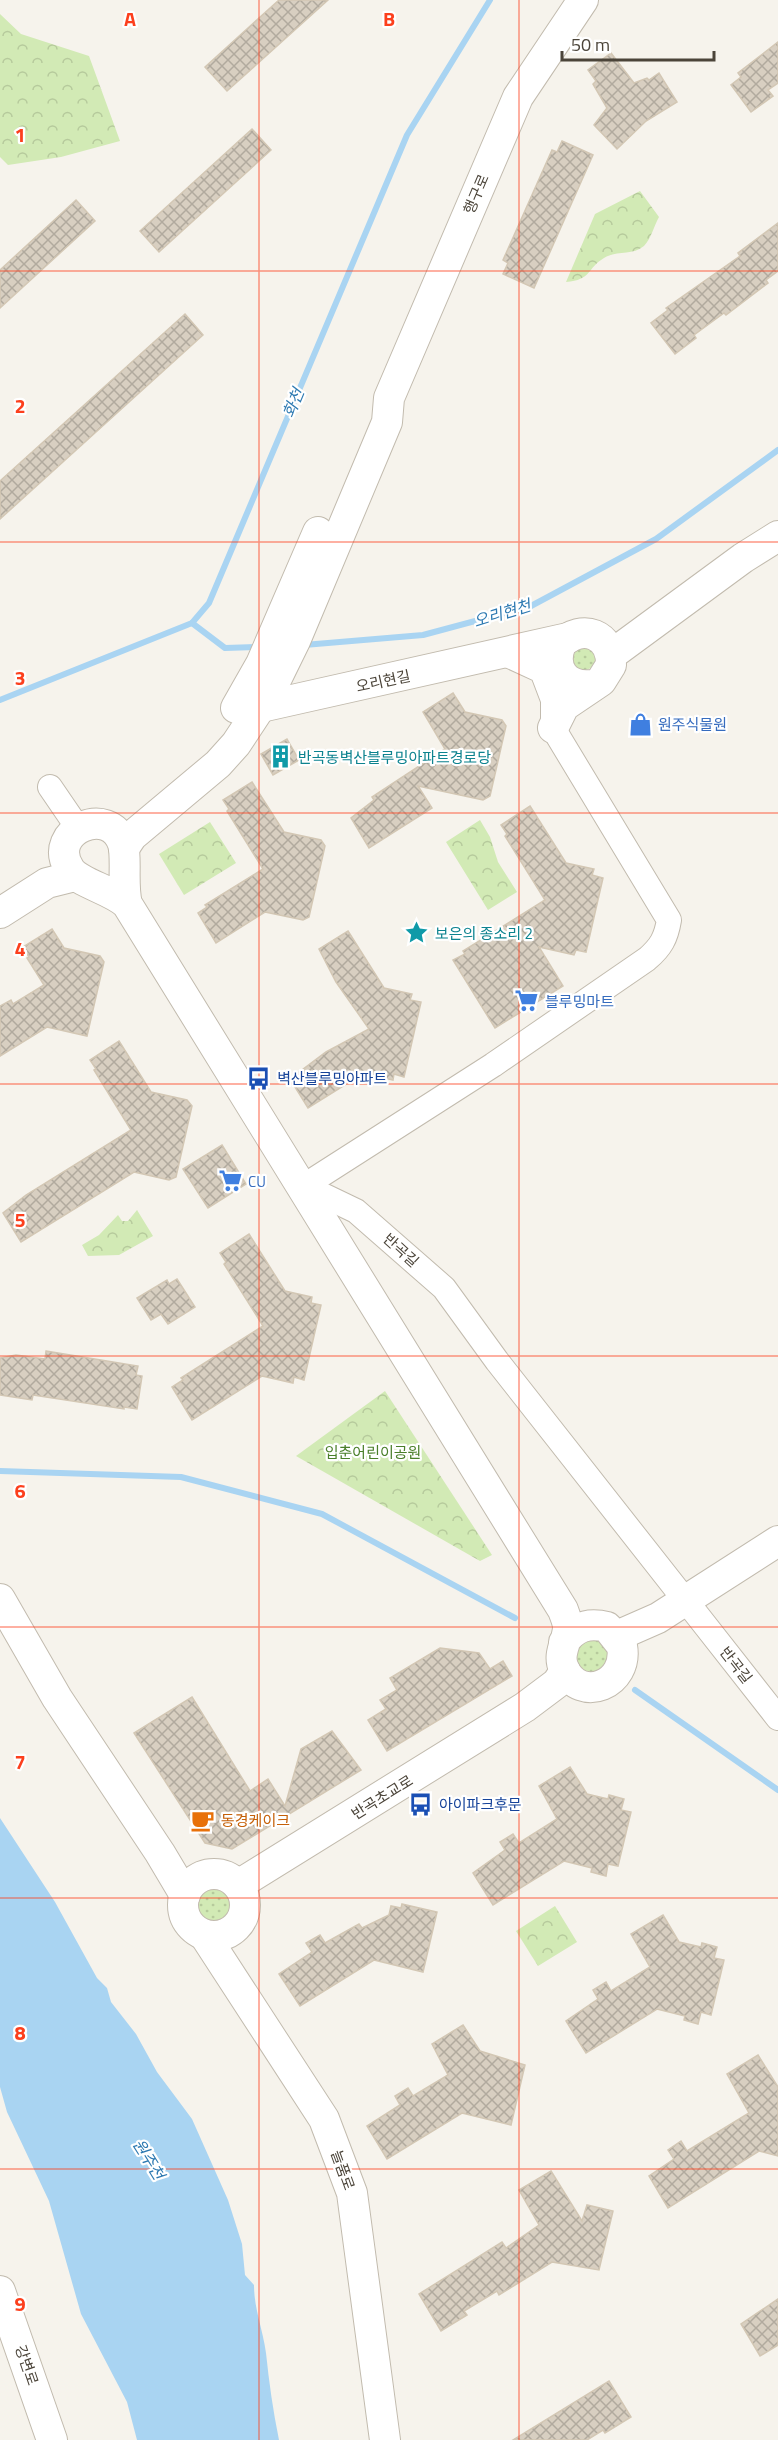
<svg xmlns="http://www.w3.org/2000/svg" width="778" height="2440" font-family="'Titillium Web','Noto Sans KR',sans-serif">
<defs>
<pattern id="grass-dots" width="8" height="8" patternUnits="userSpaceOnUse" patternTransform="scale(1.5)"><rect width="8" height="8" fill="#d2eab5"/><path d="M2 2h.1M6 6h.1" fill="none" stroke="#b6ca9c" stroke-width="1.8" stroke-linecap="round"/></pattern>
<pattern id="park-crowns" width="20" height="18" patternUnits="userSpaceOnUse" patternTransform="scale(1.5)"><rect width="20" height="18" fill="#d2eab5"/><path d="M2 6a3 3 0 1 1 6 0M12 15a3 3 0 1 1 6 0" fill="none" stroke="#b6ca9c"/></pattern>
<pattern id="building-cross-hatch" width="8" height="8" patternUnits="userSpaceOnUse" patternTransform="scale(1.5)"><rect width="8" height="8" fill="#d8cfc1"/><path d="M0 0l8 8M0 8l8-8" fill="none" stroke="#b1aa9e"/></pattern>
</defs>
<rect width="100%" height="100%" fill="#f6f3ec"/>
<g fill="url(#grass-dots)">
<circle cx="584" cy="659" r="11"/>
<path d="M589 1634 614 1648 603 1675 577 1672 573 1646Z"/>
<circle cx="214" cy="1905" r="18"/>
</g>
<g fill="url(#park-crowns)">
<path d="M0 14 21 34 89 56 120 141 61 157 8 165 0 157Z"/>
<path d="M640 191 659 217C654 226 651 239 644 246 632 256 617 250 604 258 587 268 592 280 566 282L595 214Z"/>
<path d="M480 820 490 837 498 862 517 892 488 910 446 842Z"/>
<path d="M210 822 236 863 184 895 159 854Z"/>
<path d="M137 1210 153 1236 119 1255 88 1256 82 1245 99 1235 118 1215 122 1221H128Z"/>
<path d="M385 1391 492 1555 480 1561 296 1456Z"/>
<path d="M555 1906 577 1942 538 1966 516 1931Z"/>
</g>
<path fill="#a9d4f2" d="M0 1818 55 1902 97 1978 107 1988 111 2002 136 2034 157 2072 192 2119 228 2200 242 2244 245 2275 254 2285C254 2309 263 2330 266 2353 269 2382 273 2411 279 2440H137L127 2402 81 2314 49 2201 7 2112 0 2087Z"/>
<g fill="none" stroke-linecap="round" stroke-linejoin="round">
<g stroke="#a9d4f2" stroke-width="6">
<path d="M192 623 225 648 258 647"/>
<path d="M304 645 423 635 531 606 656 539 778 450"/>
<path d="M0 700 192 623 209 603 407 135 490 0"/>
<path d="M0 1471 181 1477 322 1514 515 1618"/>
<path d="M635 1690 778 1790"/>
</g>
</g>
<g fill="url(#building-cross-hatch)" stroke="#d3c7b4" stroke-width="1.5">
<path d="M279 0H328L227 91 205 67Z"/>
<path d="M778 42V83L768 90 773 96 751 112 731 85 741 77 738 73Z"/>
<path d="M611 53 634 83 647 78 649 80 659 73 677 102 646 121 617 149 594 125 607 108 593 84 596 81 588 70Z"/>
<path d="M252 129 271 150 159 252 140 231Z"/>
<path d="M562 141 593 155 534 288 503 274 508 263 503 260 552 150 557 152Z"/>
<path d="M76 200 95 221 0 308V270Z"/>
<path d="M778 223V271L766 280 768 283 726 315 724 313 694 335 696 338 675 354 651 323 668 310 666 308 740 256 738 253Z"/>
<path d="M185 314 203 335 0 519V481Z"/>
<path d="M453 693 465 712 502 720 506 726 490 796 483 800 418 786 432 808 369 848 351 818 374 800 372 797 445 749 423 712Z"/>
<path d="M287 739 299 760 273 775 261 754Z"/>
<path d="M252 782 284 832 321 840 325 846 309 917 303 920 265 912 216 943 198 913 207 907 205 905 263 869 227 811 229 809 223 800Z"/>
<path d="M530 806 566 863 594 869 592 875 603 878 586 952 576 950 574 955 539 947 563 986 495 1028 453 960 465 954 463 951 545 900 505 836 507 834 501 825Z"/>
<path d="M52 929 64 948 100 956 104 962 87 1036 47 1027 0 1056V1006L11 1000 13 1004 44 985 27 958 29 957 23 947Z"/>
<path d="M348 931 384 988 412 994 410 1000 421 1002 404 1077 394 1074 393 1080 364 1073 308 1108 290 1079 326 1052 369 1029 336 982 319 949Z"/>
<path d="M119 1041 151 1092 187 1100 192 1106 176 1177 169 1180 134 1172 21 1242 3 1213 26 1195 131 1130 94 1070 96 1069 90 1060Z"/>
<path d="M222 1145 246 1184 208 1208 183 1169Z"/>
<path d="M249 1234 285 1291 312 1297 311 1303 321 1305 304 1380 294 1377 293 1383 262 1376 192 1420 172 1387 183 1380 181 1378 263 1326 224 1264 226 1262 220 1253Z"/>
<path d="M177 1279 195 1307 168 1324 161 1314 151 1320 137 1298 167 1280 169 1284Z"/>
<path d="M46 1351 138 1366 136 1375 142 1376 137 1409 124 1407V1409L33 1395 32 1400 0 1395V1358L16 1355 45 1359Z"/>
<path d="M440 1648 479 1653 490 1669 503 1661 512 1676 387 1751 368 1720 386 1709 380 1700 397 1690 390 1678Z"/>
<path d="M192 1697 250 1791 268 1779 285 1806 301 1749 332 1731 361 1770 232 1849 205 1843 134 1733Z"/>
<path d="M570 1767 587 1794 608 1799 609 1795 624 1799 621 1810 631 1812 618 1866 608 1864 606 1876 591 1872 592 1868 564 1861 493 1905 473 1873 505 1850 500 1842 513 1834 519 1843 557 1819 539 1786Z"/>
<path d="M402 1904 437 1912 423 1972 374 1960 300 2006 279 1974 312 1952 306 1943 320 1935 325 1943 359 1924 362 1928 389 1915 391 1906 401 1908Z"/>
<path d="M663 1915 679 1942 701 1947 702 1943 717 1947 714 1958 724 1960 711 2015 701 2012 698 2024 684 2020 685 2016 657 2009 586 2053 566 2021 598 1999 593 1990 606 1982 611 1991 650 1967 631 1934Z"/>
<path d="M463 2025 480 2051 525 2065 511 2125 462 2113 387 2159 367 2126 400 2105 395 2096 408 2088 413 2096 448 2075 432 2044Z"/>
<path d="M758 2055 778 2087V2156L759 2151 668 2208 649 2176 674 2159 668 2150 681 2141 687 2151 749 2113 727 2074Z"/>
<path d="M551 2171 582 2221 587 2205 613 2211 599 2270 552 2262 499 2295 497 2291 464 2311 467 2315 441 2331 419 2294 502 2242 506 2248 539 2225 519 2190Z"/>
<path d="M778 2299V2345L760 2356 741 2324Z"/>
<path d="M609 2381 631 2417 605 2433 603 2430 587 2440H513Z"/>
</g>
<g fill="none" stroke-linecap="round" stroke-linejoin="round">
<defs>
<g id="minor">
<path d="M50 787 78 828"/>
<path d="M304 1186 493 1065 647 959C661 947 666 938 669 920L553 728V700L542 671 505 654"/>
<path d="M304 1186 356 1211 444 1288 497 1361 685 1600"/>
<path d="M694 1611 778 1718"/>
</g>
<g id="tertiary">
<path d="M611 655 743 558 778 536"/>
<path d="M261 707 568 638"/>
<path d="M236 708 261 664 318 532"/>
<path d="M553 728 564 706 601 681 611 665C612 634 582 623 561 644 551 669 566 688 592 685"/>
<path d="M124 848 132 836 218 764 236 744 269 694 295 641 387 422 389 398 518 97 583 0"/>
<path d="M127 904C122 885 127 858 123 844 110 803 46 831 69 868 77 883 111 889 127 904L563 1610C565 1616 568 1622 568 1628 567 1643 557 1654 564 1669 581 1704 629 1684 622 1646L607 1627C588 1622 575 1627 564 1642"/>
<path d="M0 913 47 883 75 876"/>
<path d="M0 1599 57 1698 160 1853 185 1895"/>
<path d="M617 1636 658 1618 778 1541"/>
<circle cx="214" cy="1905" r="31"/>
<path d="M238 1885 525 1707 557 1683 565 1671"/>
<path d="M205 1936 324 2119 352 2193 385 2440"/>
<path d="M0 2291 52 2440"/>
</g>
</defs>
<use href="#minor" stroke="#c2bbae" stroke-width="26"/>
<use href="#tertiary" stroke="#c2bbae" stroke-width="32"/>
<use href="#minor" stroke="#fff" stroke-width="24"/>
<use href="#tertiary" stroke="#fff" stroke-width="30"/>
</g>
<path fill="none" stroke="#fc3f1d" stroke-width="1.5" stroke-opacity="0.55" d="M259 0V2440M519 0V2440M0 271H778M0 542H778M0 813H778M0 1084H778M0 1356H778M0 1627H778M0 1898H778M0 2169H778"/>
<defs>
<symbol id="shop-bare" viewBox="-9 -9 18 18"><path d="M-5-2.5h2.3a2.7 3.5 0 0 1 5.4 0H5L5.5 6h-11ZM-1.5-2.5h3a1.5 2.3 0 0 0-3 0Z" fill="#3f7fe0" stroke="#fff" stroke-width="2.5" paint-order="stroke"/></symbol>
<symbol id="building-bare" viewBox="-9 -9 18 18"><path d="M-4-6H4V6H1V3H-1V6H-4ZM-2.5-4.3h1.7v1.8h-1.7ZM.8-4.3h1.7v1.8H.8ZM-2.5-1h1.7V.8h-1.7ZM.8-1h1.7V.8H.8Z" fill="#0f9aa8" stroke="#fff" stroke-width="2.5" paint-order="stroke"/></symbol>
<symbol id="sight-bare" viewBox="-9 -9 18 18"><path d="M0-6L1.8-2.2L6-1.7L2.9 1.2L3.7 5.4L0 3.3L-3.7 5.4L-2.9 1.2L-6-1.7L-1.8-2.2Z" fill="#0f9aa8" stroke="#fff" stroke-width="2.5" paint-order="stroke"/></symbol>
<symbol id="supermarket-bare" viewBox="-9 -9 18 18"><path d="M-6-5.5h2.5l.6 2H6L4.5 2H-2.5L-4.4-4H-6ZM-1.5 3.2a1.3 1.3 0 1 0 .1 0ZM3 3.2a1.3 1.3 0 1 0 .1 0Z" fill="#3f7fe0" stroke="#fff" stroke-width="2.5" paint-order="stroke"/></symbol>
<symbol id="bus-bare" viewBox="-9 -9 18 18"><path d="M-5-6H5V4H4V6H2V4H-2V6H-4V4H-5ZM-3.5-4V0h7V-4ZM-3.5 1.2v1.5H-2V1.2ZM2 1.2v1.5H3.5V1.2Z" fill="#1a4fb4" stroke="#fff" stroke-width="2.5" paint-order="stroke"/></symbol>
<symbol id="cafe-bare" viewBox="-9 -9 18 18"><path d="M-5.5-4.5H6V0H3Q3 3.5 0 3.5H-2.5Q-5.5 3.5-5.5 0ZM3-3.2v2h1.7v-2ZM-6 4.5H4V6H-6Z" fill="#e8710a" stroke="#fff" stroke-width="2.5" paint-order="stroke"/></symbol>
</defs>
<g fill-rule="evenodd">
<use href="#shop-bare" x="624" y="708" width="33" height="33"/>
<use href="#building-bare" x="264" y="740" width="33" height="33"/>
<use href="#sight-bare" x="400" y="916" width="33" height="33"/>
<use href="#supermarket-bare" x="510" y="984" width="33" height="33"/>
<use href="#bus-bare" x="242" y="1062" width="33" height="33"/>
<use href="#supermarket-bare" x="214" y="1164" width="33" height="33"/>
<use href="#bus-bare" x="404" y="1788" width="33" height="33"/>
<use href="#cafe-bare" x="186" y="1804" width="33" height="33"/>
</g>
<g text-anchor="middle" dominant-baseline="central" stroke-width="4.5" stroke-linejoin="round" paint-order="stroke">
<g font-size="15" fill="#4b4439" stroke="#fff">
<text transform="translate(476 194) rotate(-67)">행구로</text>
<text transform="translate(383 681) rotate(-12)">오리현길</text>
<text transform="translate(401 1250) rotate(42)">반곡길</text>
<text transform="translate(736 1665) rotate(52)">반곡길</text>
<text transform="translate(382 1797) rotate(-32)">반곡초교로</text>
<text transform="translate(343 2170) rotate(70)">늘품로</text>
<text transform="translate(27 2365) rotate(71)">강변로</text>
</g>
<g font-size="15" fill="#366cbe" stroke="#fff" text-anchor="start">
<text x="658" y="724">원주식물원</text>
<text x="545" y="1001">블루밍마트</text>
<text x="248" y="1181">CU</text>
</g>
<g font-size="15" fill="#0d838f" stroke="#fff" text-anchor="start">
<text x="298" y="757">반곡동벽산블루밍아파트경로당</text>
<text x="435" y="933">보은의 종소리 2</text>
</g>
<g font-size="15" fill="#164399" stroke="#fff" text-anchor="start">
<text x="277" y="1078">벽산블루밍아파트</text>
<text x="439" y="1804">아이파크후문</text>
</g>
<g font-size="15" fill="#4a7f2a" stroke="#fff">
<text x="373" y="1452">입춘어린이공원</text>
</g>
<g font-size="15" fill="#c56008" stroke="#fff" text-anchor="start">
<text x="221" y="1820">동경케이크</text>
</g>
<g font-size="16" font-style="italic" fill="#2e7ab2" stroke="#fff">
<text transform="translate(293 403) rotate(-67)">화천</text>
<text transform="translate(502 613) rotate(-17)">오리현천</text>
<text transform="translate(149 2159) rotate(58)">원주천</text>
</g>
</g>
<g font-size="20" text-anchor="middle" font-weight="bold" fill="#fc3f1d" stroke="#fff" stroke-width="4.5" stroke-linejoin="round" paint-order="stroke">
<text x="130" y="26">A</text>
<text x="389" y="26">B</text>
<text x="20" y="142">1</text>
<text x="20" y="413">2</text>
<text x="20" y="685">3</text>
<text x="20" y="956">4</text>
<text x="20" y="1227">5</text>
<text x="20" y="1498">6</text>
<text x="20" y="1769">7</text>
<text x="20" y="2040">8</text>
<text x="20" y="2311">9</text>
</g>
<path d="M562 51v9h152v-9" fill="none" stroke="#4b4439" stroke-width="3"/>
<text x="571" y="51" font-size="18" fill="#4b4439" stroke="#ffffff" stroke-width="4.5" paint-order="stroke">50 m</text>
</svg>
